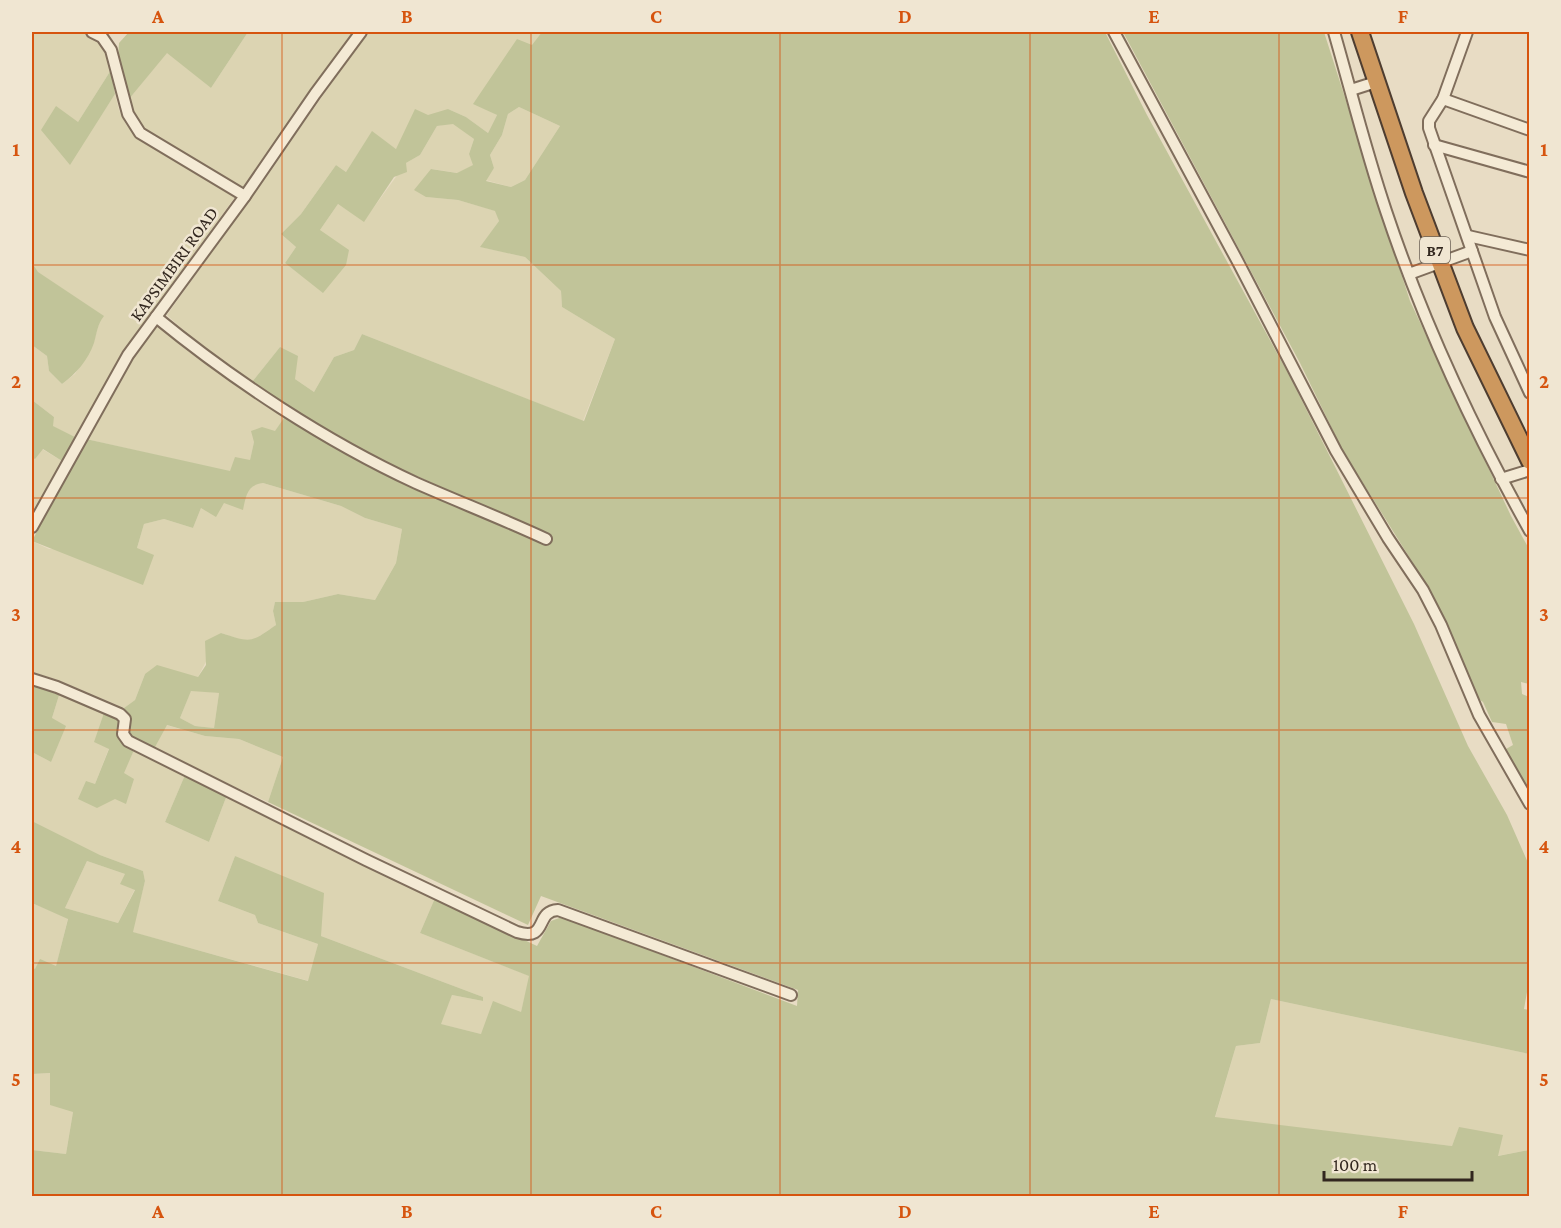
<svg xmlns="http://www.w3.org/2000/svg" width="1561" height="1228" font-family="'Crimson Pro',serif">
<rect width="100%" height="100%" fill="#e8dcc4"/>
<g fill="#dcd4b2">
<path d="M32 32H84L101 43 107 54 111 70 78 122 69 164 115 94 119 110 127 126 139 138 235 197 120 356 75 437 52 426 54 417 32 400V345L47 356 49 371 62 384 75 374 93 345 99 323 37 272 32 263Z"/>
<path d="M248 32H354L242 188 160 137 145 132 137 123 129 99 167 52 211 88Z"/>
<path d="M368 32H542L532 46 474 103 497 115 488 133 466 117 448 109 396 149 372 132 346 172 336 165 301 214 281 234 296 247 285 263 323 292 320 230 338 204 364 221 406 163 420 155 437 126 453 123 474 139 469 154 474 165 458 173 432 169 426 197 458 200 496 211 499 221 481 247 525 257 561 291 562 307 615 339 583 421 362 334 354 350 334 357 314 392 295 379 280 347 252 382 199 345 167 315Z"/>
<path d="M519 107 560 126 525 180 511 187 485 180 494 168 490 155 502 135 508 114Z"/>
<path d="M157 326 189 352 286 415 275 432 254 442 250 460 230 472 86 439 125 370Z"/>
<path d="M42 449 62 461 32 515V457L35 458Z"/>
<path d="M263 483 341 506 365 518 402 529 396 563 375 600 338 594 303 602H275L273 611 276 625 254 640H242L221 633 198 677 145 674 135 700 124 708 58 680 32 672V541L49 549 137 548 144 524 164 519 193 528 201 508 224 502 247 492 255 484Z"/>
<path d="M191 690 219 693 214 728 195 726 180 718Z"/>
<path d="M60 692 104 713 109 748 95 784 78 798 123 773 134 750 185 775 165 822 209 842 227 795 435 898 420 933 530 976 521 1012 481 1034 440 1024 452 995 483 1001V997L321 936 235 856 218 901 255 915 258 923 318 944 309 981 132 932 145 881 143 871 100 855 32 821V752L51 762 52 718Z"/>
<path d="M166 725 205 736 239 739 283 757 268 802 154 749Z"/>
<path d="M87 861 125 874 135 889 118 923 65 908Z"/>
<path d="M32 903 68 918 56 967 35 969 32 967Z"/>
<path d="M1271 999 1529 1054V1150L1497 1156 1459 1128 1452 1146 1215 1118 1236 1046 1260 1043Z"/>
<path d="M51 1073 73 1112 66 1154 32 1150V1074Z"/>
</g>
<g fill="#c1c499" fill-rule="evenodd">
<path d="M129 32H248L211 88 167 53 129 99 118 57 119 43Z"/>
<path d="M542 32H1105L1147 115 1289 375 1414 624 1468 746 1507 815 1529 865 1530 992H1527L1524 1009 1529 1010V1054L1271 999 1260 1043 1236 1046 1215 1117 1452 1146 1459 1127 1503 1135 1498 1156 1529 1150V1196H32V1150L66 1154 73 1112 50 1105V1073L32 1074V967L35 969 40 959 56 966 68 919 32 903V821L100 855 143 871 145 881 133 932 308 981 318 944 258 923 255 915 218 901 235 856 324 893 321 936 483 997V1001L452 995 441 1024 481 1034 493 1001 521 1012 529 976 420 933 435 898 537 946 551 921 562 917 797 1006 798 990 541 896 528 925 268 802 283 757 239 739 205 736 167 725 154 749 131 739 126 733 128 719 124 708 135 700 145 674 157 665 198 677 206 665 205 641 221 633C252 643 250 643 276 625L273 611 275 602H303L338 594 375 600 396 563 402 529 365 518 341 506 263 483C247 485 246 496 243 510L224 503 216 517 201 508 193 528 164 519 144 524 137 548 154 555 143 585 32 541 86 439 230 471 235 457 250 460 254 442 251 431 262 427 275 431 286 415 547 543 550 535 378 459 290 409 252 382 280 347 298 356 295 379 314 392 334 357 354 350 362 334 584 421 615 339 562 307 561 291 525 257 480 247 499 221 495 211 458 200 426 197 414 190 431 169 457 173 473 165 469 154 474 139 453 124 437 126 420 155 406 163 407 172 394 177 364 222 338 204 320 230 349 250 346 265 323 293 285 263 296 247 281 234 301 214 336 165 346 172 372 131 396 149 415 109 428 115 448 109 466 117 488 133 497 115 473 104 517 39 532 45ZM519 107 560 126 525 180 511 187 486 181 494 168 490 155 502 135 508 114ZM191 691 219 693 214 728 195 726 180 718ZM87 861 125 874 120 884 135 890 118 923 65 908Z"/>
<path d="M1123 32H1324L1410 301 1511 516 1529 549V684L1521 682 1522 694 1529 697V797L1506 749 1513 745 1506 724 1492 722 1483 702 1477 698 1431 592 1343 451 1300 363Z"/>
<path d="M111 70 115 94 70 165 41 130 56 106 78 122Z"/>
<path d="M32 263 38 272 104 316C97 325 97 333 94 343 88 360 76 374 62 384L49 371 47 356 32 345Z"/>
<path d="M32 400 54 417 53 426 75 437 62 461 43 449 35 459 32 457Z"/>
<path d="M32 684 60 692 52 718 66 726 51 762 32 752Z"/>
<path d="M104 713 118 718 121 722C117 740 119 741 134 750L124 773 134 779 126 804 115 799 97 808 78 799 86 781 95 784 109 749 94 742Z"/>
<path d="M185 775 227 795 209 842 165 822Z"/>
</g>
<g fill="none" stroke-linecap="round" stroke-linejoin="round">
<defs>
<g id="minor">
<path d="M92 32 102 37 111 50 128 114 140 133 245 196"/>
<path d="M1114 32 1238 262 1336 451 1388 538 1423 590 1441 625 1479 715 1530 804"/>
<path d="M1334 32C1351 91 1366 152 1386 211 1423 322 1473 429 1530 531"/>
<path d="M1467 32 1443 99 1429 121V128L1495 317 1530 393"/>
<path d="M1351 90 1376 82"/>
<path d="M1443 99 1530 130"/>
<path d="M1434 145 1530 172"/>
<path d="M1468 236 1530 250"/>
<path d="M1409 274 1472 251"/>
<path d="M156 317C233 380 325 441 416 483 459 502 503 519 546 539"/>
<path d="M1501 479 1530 470"/>
<path d="M32 527 128 355 245 196 315 94 361 32"/>
<path d="M32 679 57 687 120 714 125 719 123 734 128 741 366 860 517 932C549 942 534 911 558 910L791 995"/>
</g>
<path id="highway" d="M1360 32 1414 193 1465 328 1530 461"/>
</defs>
<use href="#minor" stroke="#806e5c" stroke-width="14"/>
<use href="#highway" stroke="#4e3d30" stroke-width="20"/>
<use href="#minor" stroke="#f4ead5" stroke-width="10"/>
<use href="#highway" stroke="#cd985e" stroke-width="16"/>
</g>
<path fill="none" stroke="#d6540e" stroke-width="1.5" stroke-opacity="0.55" d="M282 32V1196M531 32V1196M780 32V1196M1030 32V1196M1279 32V1196M32 265H1530M32 498H1530M32 730H1530M32 963H1530"/>
<g text-anchor="middle" dominant-baseline="central" stroke-width="5" stroke-linejoin="round" paint-order="stroke">
<rect fill="#f0e6d2" stroke="#6b6055" stroke-width="1.5" x="1420" y="237" width="30" height="26" rx="4.5"/>
<g font-size="16" font-weight="bold" fill="#32271f">
<text x="1435" y="250">B7</text>
</g>
<g font-size="18" fill="#32271f" stroke="#f0e6d2">
<text transform="translate(174 264) rotate(-54)">KAPSIMBIRI ROAD</text>
</g>
</g>
<rect width="1561" height="1228" fill="none" stroke="#f0e6d2" stroke-width="66"/>
<path d="M1324 1171v9h148v-9" fill="none" stroke="#32271f" stroke-width="3"/>
<text x="1333" y="1171" font-size="18" fill="#32271f" stroke="#f0e6d2" stroke-width="4.5" paint-order="stroke">100 m</text>
<rect x="33" y="33" width="1495" height="1162" fill="none" stroke="#d6540e" stroke-width="2"/>
<g font-size="20" text-anchor="middle" font-weight="bold" fill="#d6540e">
<text x="158" y="23">A</text>
<text x="407" y="23">B</text>
<text x="656" y="23">C</text>
<text x="905" y="23">D</text>
<text x="1154" y="23">E</text>
<text x="1403" y="23">F</text>
<text x="16" y="156">1</text>
<text x="1544" y="156">1</text>
<text x="16" y="388">2</text>
<text x="1544" y="388">2</text>
<text x="16" y="621">3</text>
<text x="1544" y="621">3</text>
<text x="16" y="853">4</text>
<text x="1544" y="853">4</text>
<text x="16" y="1086">5</text>
<text x="1544" y="1086">5</text>
<text x="158" y="1218">A</text>
<text x="407" y="1218">B</text>
<text x="656" y="1218">C</text>
<text x="905" y="1218">D</text>
<text x="1154" y="1218">E</text>
<text x="1403" y="1218">F</text>
</g>
</svg>
